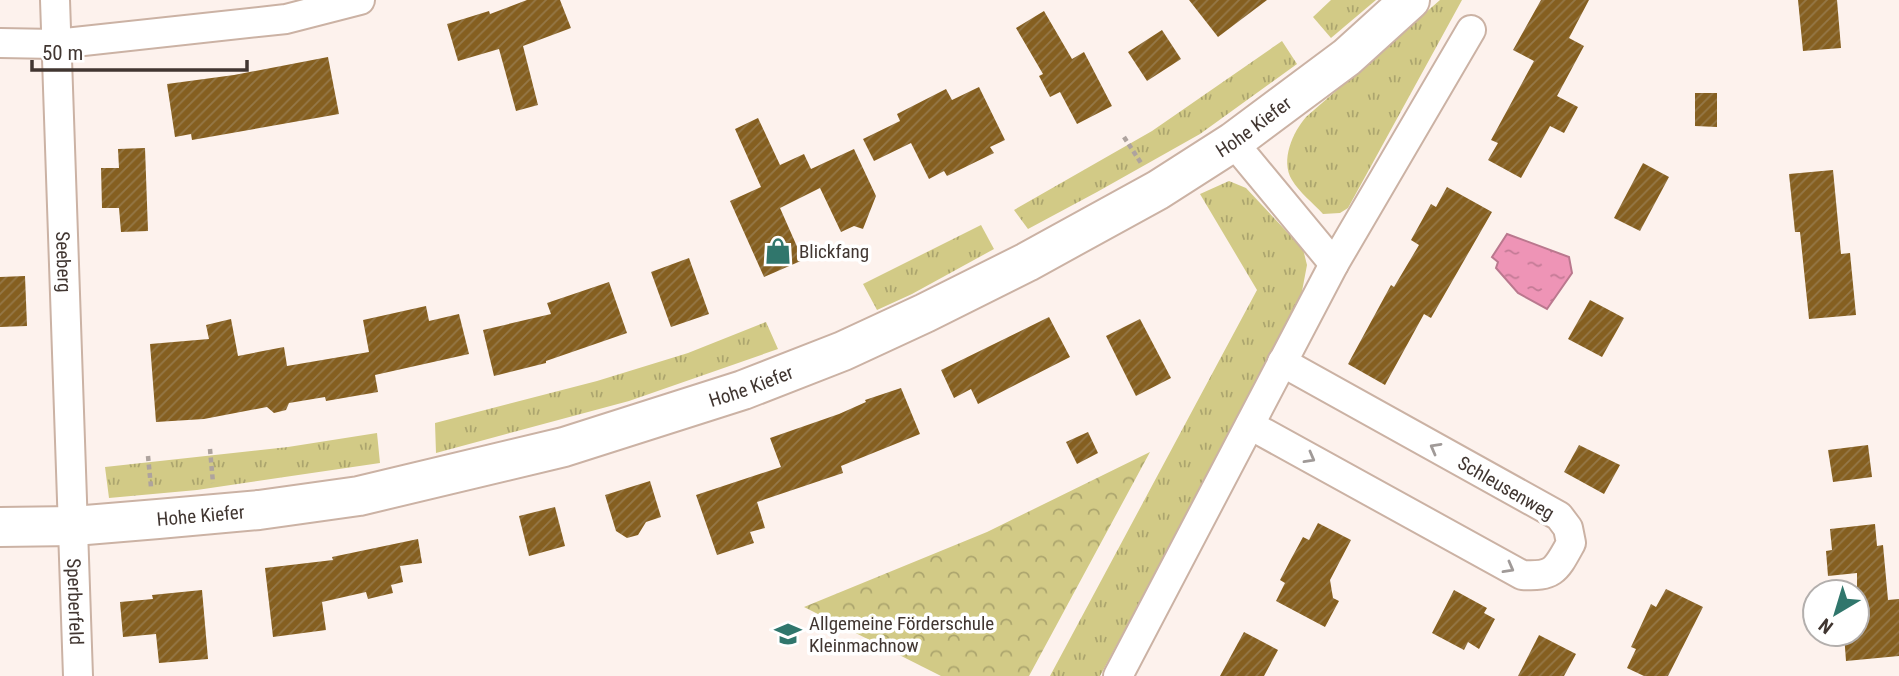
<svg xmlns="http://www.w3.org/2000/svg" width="1899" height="676" font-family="'Roboto Condensed',sans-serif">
<defs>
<pattern id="grass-tufts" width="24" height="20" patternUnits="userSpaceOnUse" patternTransform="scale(1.75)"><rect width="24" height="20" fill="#d2ca86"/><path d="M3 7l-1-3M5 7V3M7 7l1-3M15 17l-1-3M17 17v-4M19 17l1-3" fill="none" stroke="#aca56e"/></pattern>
<pattern id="forest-crowns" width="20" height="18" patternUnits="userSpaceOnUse" patternTransform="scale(1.75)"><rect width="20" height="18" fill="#d2ca86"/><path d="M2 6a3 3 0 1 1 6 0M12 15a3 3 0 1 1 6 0" fill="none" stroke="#aca56e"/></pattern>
<pattern id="water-ripples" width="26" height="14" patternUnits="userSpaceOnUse" patternTransform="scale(1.75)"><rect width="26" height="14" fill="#ee94b6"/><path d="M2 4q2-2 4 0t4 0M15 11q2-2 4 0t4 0" fill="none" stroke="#c27a95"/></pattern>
<pattern id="building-hatch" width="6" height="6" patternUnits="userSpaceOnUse" patternTransform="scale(1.75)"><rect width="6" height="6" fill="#855f20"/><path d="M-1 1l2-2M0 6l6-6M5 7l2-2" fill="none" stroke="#957848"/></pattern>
</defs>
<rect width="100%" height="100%" fill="#fdf2ed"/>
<g fill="url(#grass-tufts)">
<path d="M1331 0H1376L1331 38 1313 17Z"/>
<path d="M1440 0H1462L1348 208 1340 213 1323 214C1313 203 1299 192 1292 180 1280 160 1293 132 1306 117Z"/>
<path d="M1282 41 1297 64 1200 134 1097 192 1028 229 1014 210 1152 131Z"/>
<path d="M1229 181 1246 188 1303 249 1307 265 1299 307 1100 676H1050L1257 290 1200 194Z"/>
<path d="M981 225 994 249 912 294 877 310 863 284Z"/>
<path d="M766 322 778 349 629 401 436 453 435 423 597 381 688 353Z"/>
<path d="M377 433 380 463 197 490 109 498 105 467 288 447Z"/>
</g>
<path fill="url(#forest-crowns)" d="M1150 452 1029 676H941L804 607 987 532Z"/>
<path fill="url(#water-ripples)" stroke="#ba788e" stroke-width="2" d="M1507 234 1569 257 1572 273 1547 309 1518 293 1496 268 1498 262 1492 257Z"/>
<g fill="url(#building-hatch)">
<path d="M527 0H560L571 28 523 46 538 105 516 111 499 49 458 61 447 24 489 11 490 14Z"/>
<path d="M1189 0H1267L1218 37Z"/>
<path d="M1541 0H1589L1569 38 1584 46 1557 96 1578 107 1564 133 1550 126 1521 178 1488 160 1498 143 1491 140 1534 61 1513 50Z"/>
<path d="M1798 0H1837L1841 48 1803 51Z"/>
<path d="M1044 11 1072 59 1084 52 1112 106 1077 124 1060 92 1050 97 1039 76 1043 74 1016 28Z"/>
<path d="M1162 30 1181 59 1147 81 1128 52Z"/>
<path d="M328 57 339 114 192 140 191 134 175 137 167 84 234 75Z"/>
<path d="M979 87 1005 140 990 147 994 153 947 176 944 171 929 179 911 143 874 161 863 139 900 121 897 114 946 89 952 100Z"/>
<path d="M1695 93H1717V127L1695 126Z"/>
<path d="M758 118 780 165 804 154 811 169 854 149 876 196 863 229 854 226 841 232 820 188 780 208 803 260 764 277 730 201 761 187 735 129Z"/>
<path d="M145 148 148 231 121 232 119 208H102L101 168H119L118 149Z"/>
<path d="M1643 163 1669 177 1640 231 1614 218Z"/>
<path d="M1833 170 1841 254 1850 253 1856 315 1809 319 1800 232H1795L1789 174Z"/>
<path d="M1447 187 1492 212 1431 318 1424 314 1385 385 1348 364 1391 285 1394 287 1419 245 1411 240 1431 204 1436 207Z"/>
<path d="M689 258 709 314 671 327 651 272Z"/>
<path d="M25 276 27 326 0 327V277Z"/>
<path d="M609 282 627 333 546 361V363L494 376 483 330 551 314 547 303Z"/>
<path d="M1590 300 1624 318 1602 357 1568 339Z"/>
<path d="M426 306 429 321 459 314 469 354 375 375 378 392 326 401 325 397 289 403 286 410 274 413 267 407 204 419 156 422 150 344 209 339 206 325 231 319 238 356 284 347 287 366 369 352 363 320Z"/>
<path d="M1049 317 1070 357 978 404 971 389 954 398 941 370Z"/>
<path d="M1140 319 1171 378 1136 396 1106 336Z"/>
<path d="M901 388 920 434 841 466 843 473 757 502 765 528 750 532 754 543 717 555 696 495 781 467 770 438 839 414 866 402 865 400Z"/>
<path d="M1088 432 1098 453 1077 464 1066 442Z"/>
<path d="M1579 445 1620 465 1604 494 1564 472Z"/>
<path d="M1868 445 1872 477 1833 482 1828 450Z"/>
<path d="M650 481 661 517 646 522 638 535 627 538 616 531 605 495Z"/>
<path d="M555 507 565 546 529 556 519 516Z"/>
<path d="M1318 523 1351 540 1330 580 1333 598 1339 601 1325 627 1276 601 1285 583 1280 580 1291 559 1303 537 1309 540Z"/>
<path d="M1875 524 1877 546 1883 545 1888 600 1899 599V656L1846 661 1844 634H1857V573L1828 576 1826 551 1832 550 1830 529Z"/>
<path d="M418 539 422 563 400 566 403 582 391 585 393 593 368 599 366 592 322 602 326 630 273 637 265 568 333 560 332 557Z"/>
<path d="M1666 589 1703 607 1668 676H1644L1627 668 1636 649 1631 647 1651 604 1656 607Z"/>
<path d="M202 590 208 659 159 663 156 634 123 637 120 602 153 599 152 595Z"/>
<path d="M1454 590 1487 608 1484 613 1495 619 1479 649 1468 642 1464 650 1432 633Z"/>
<path d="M1244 632 1278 650 1264 676H1220Z"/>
<path d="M1539 635 1576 654 1564 676H1518Z"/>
</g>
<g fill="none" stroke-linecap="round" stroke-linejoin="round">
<defs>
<g id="street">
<path id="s1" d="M55 0 78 676"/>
<path d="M0 43 56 44 286 19 360 0"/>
<path d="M1233 142 1334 264"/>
<path d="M1250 425 1522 575C1554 577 1556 570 1571 543L1568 528 1559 516 1282 362"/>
<path d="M1118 676 1334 264 1471 30"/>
</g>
<g id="secondary">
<path id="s2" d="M0 527 74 526 158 519 259 510 359 496 564 447 743 390 843 351 925 313 1027 262 1158 190 1233 142 1347 57 1410 0"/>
</g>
</defs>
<use href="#street" stroke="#cbb2a4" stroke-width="32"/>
<use href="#secondary" stroke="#cbb2a4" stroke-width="42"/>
<g stroke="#aea39e" stroke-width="4.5" stroke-dasharray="5 3.5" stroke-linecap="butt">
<path d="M1124 137 1141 163"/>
<path d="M210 449 213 483"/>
<path d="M148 456 151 487"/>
</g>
<use href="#street" stroke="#fff" stroke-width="28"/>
<use href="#secondary" stroke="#fff" stroke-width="38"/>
</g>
<defs><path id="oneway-chevron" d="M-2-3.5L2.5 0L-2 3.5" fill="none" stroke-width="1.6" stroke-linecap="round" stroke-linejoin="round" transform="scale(1.75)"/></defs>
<g stroke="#a09a98">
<use href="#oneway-chevron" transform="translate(1435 448) rotate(-151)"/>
<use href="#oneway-chevron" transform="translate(1310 458) rotate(29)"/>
<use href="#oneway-chevron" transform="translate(1509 568) rotate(29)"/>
</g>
<defs>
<symbol id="shop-bare" viewBox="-9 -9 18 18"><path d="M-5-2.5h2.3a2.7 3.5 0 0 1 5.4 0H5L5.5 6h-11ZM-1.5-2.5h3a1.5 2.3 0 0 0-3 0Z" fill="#30766c" stroke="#fff" stroke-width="2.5" paint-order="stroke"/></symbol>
<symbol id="school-bare" viewBox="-9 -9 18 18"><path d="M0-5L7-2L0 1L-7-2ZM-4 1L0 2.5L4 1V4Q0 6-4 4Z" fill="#30766c" stroke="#fff" stroke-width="2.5" paint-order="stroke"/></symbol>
</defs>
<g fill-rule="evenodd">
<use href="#shop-bare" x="759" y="232" width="38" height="38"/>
<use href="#school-bare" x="769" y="615" width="38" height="38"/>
</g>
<g text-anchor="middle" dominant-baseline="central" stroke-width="7" stroke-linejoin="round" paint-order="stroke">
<g font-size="19" fill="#413631" stroke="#fff">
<text stroke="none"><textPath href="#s2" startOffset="1335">Hohe Kiefer</textPath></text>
<text stroke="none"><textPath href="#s1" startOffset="262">Seeberg</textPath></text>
<text stroke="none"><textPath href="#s2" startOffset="768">Hohe Kiefer</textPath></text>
<text transform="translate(1506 488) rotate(30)">Schleusenweg</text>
<text stroke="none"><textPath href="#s2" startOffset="201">Hohe Kiefer</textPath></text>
<text stroke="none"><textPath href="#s1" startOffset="602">Sperberfeld</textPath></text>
</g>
<g font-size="19" fill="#413631" stroke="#fff" text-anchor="start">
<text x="799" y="251">Blickfang</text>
<text x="809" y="623">Allgemeine Förderschule<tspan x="809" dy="22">Kleinmachnow</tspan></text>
</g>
</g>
<g transform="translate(1836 613) rotate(218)"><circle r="33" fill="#ffffff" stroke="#b3afad" stroke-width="2"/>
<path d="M0-5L12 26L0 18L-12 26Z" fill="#30766c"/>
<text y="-10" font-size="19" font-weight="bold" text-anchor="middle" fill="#413631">N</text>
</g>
<path d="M32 60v10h215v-10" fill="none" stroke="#413631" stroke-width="3.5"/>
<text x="42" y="60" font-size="21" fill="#413631" stroke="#ffffff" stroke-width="5" paint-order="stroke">50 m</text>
</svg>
